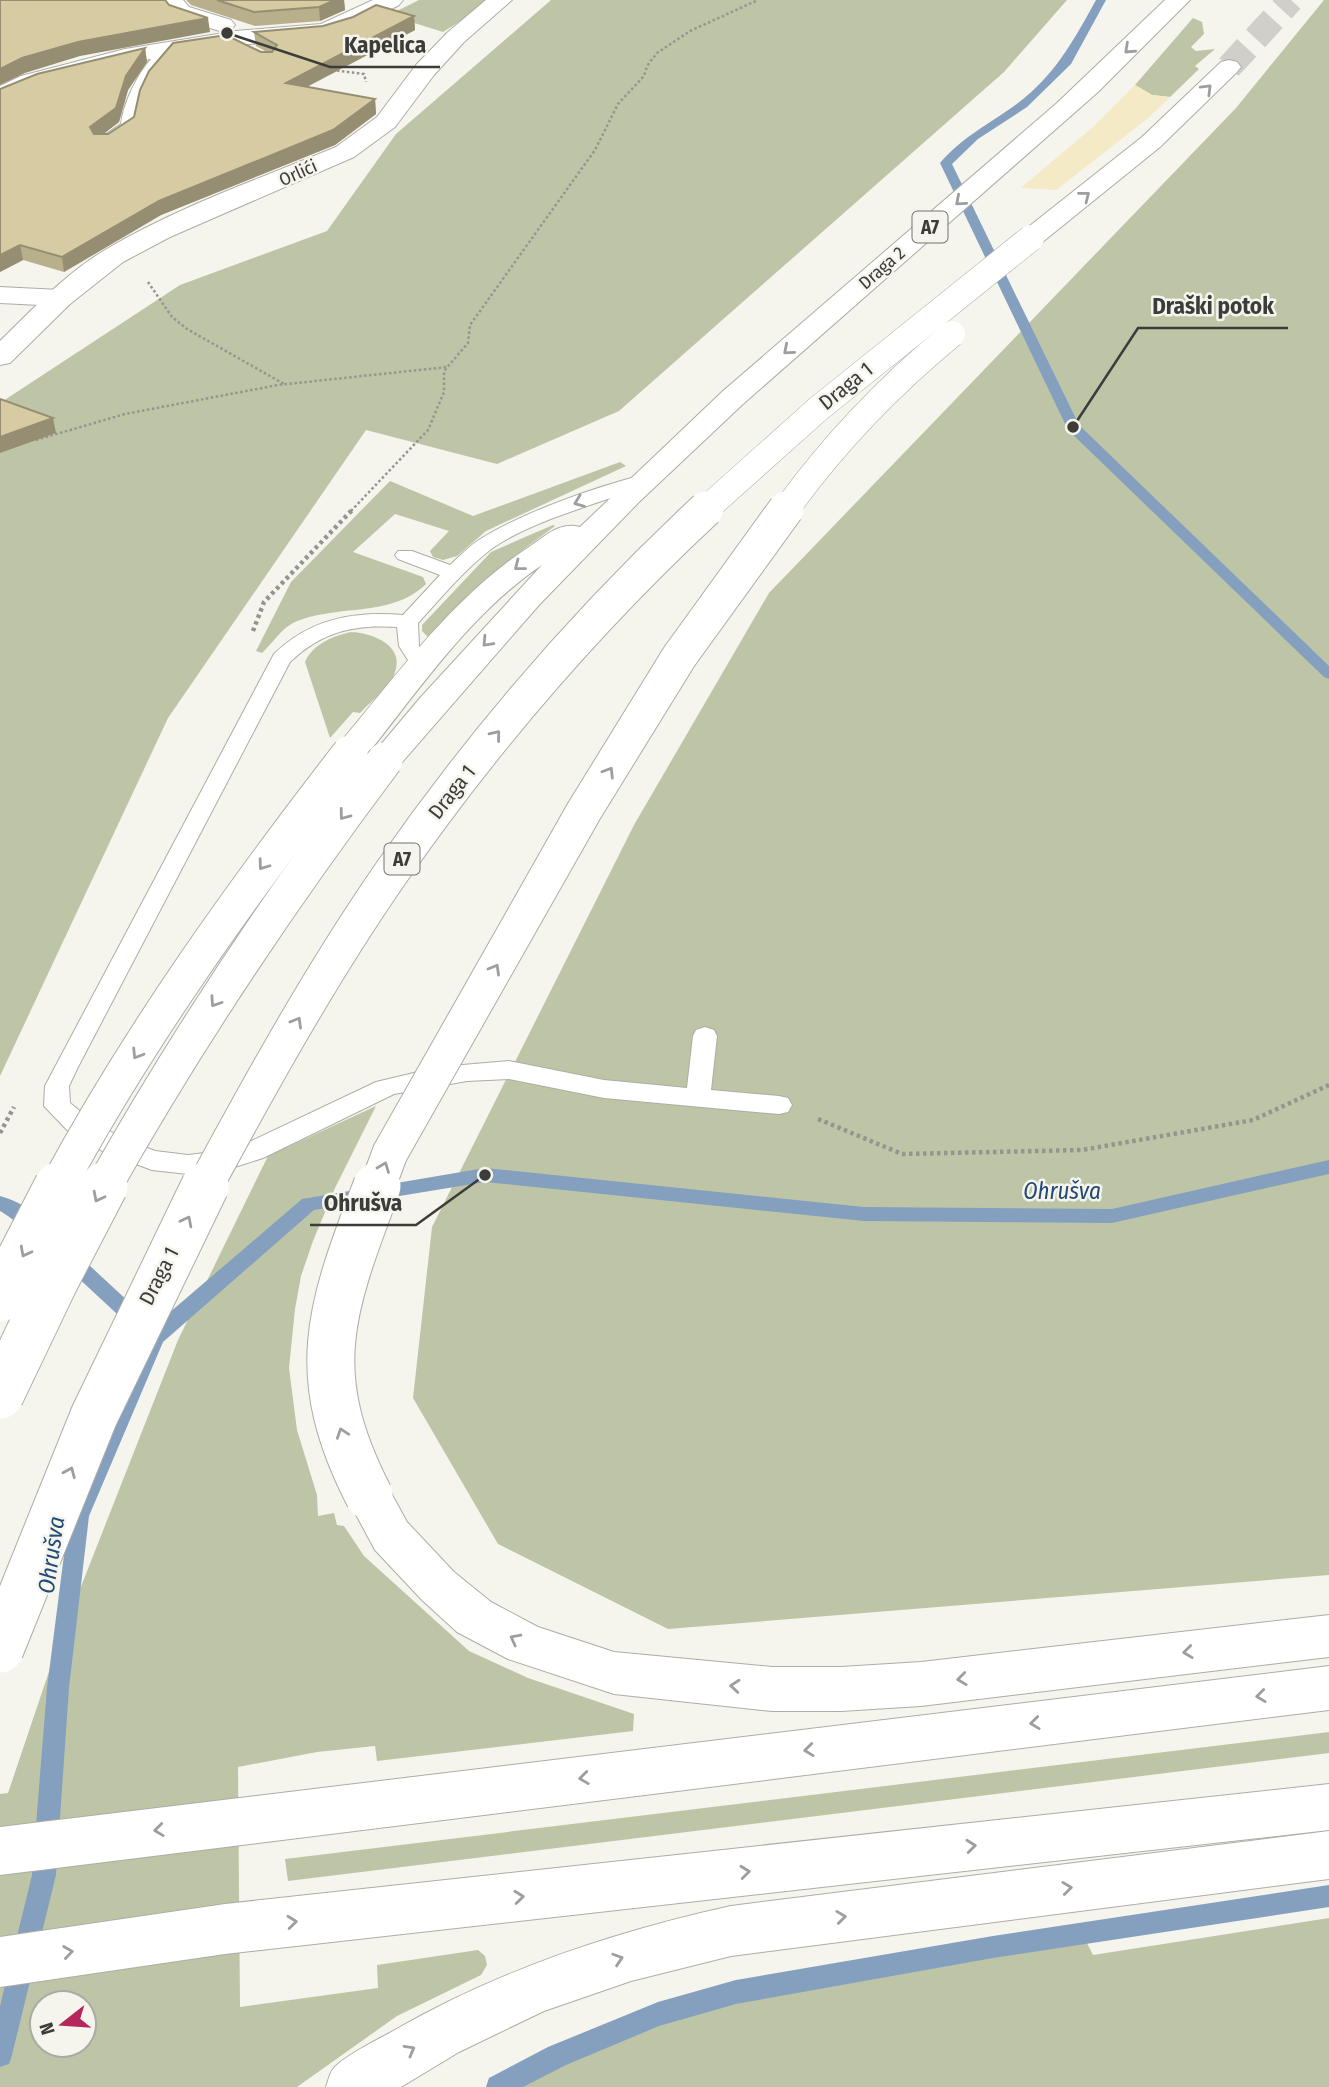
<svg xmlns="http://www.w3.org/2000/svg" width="1329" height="2087" font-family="'Fira Sans Condensed',sans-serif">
<rect width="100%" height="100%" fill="#f5f4ed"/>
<g fill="#bec5a6" fill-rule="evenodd">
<path d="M419 0H493L443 32 389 15Z"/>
<path d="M551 0H1067L1004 72 619 411 497 464 366 430 168 718 0 1076V403L180 285 327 231 396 134Z"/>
<path d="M1324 0H1329V1575L668 1629 498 1544 413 1398 432 1227 634 825 769 593 1236 108Z"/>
<path d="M1193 18 1202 22 1204 34 1191 47 1196 51 1215 49 1195 66 1199 69 1170 97 1152 95 1135 85Z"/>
<path d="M620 462 626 466 486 531 457 556 443 560 433 557 430 551 449 531 395 514 353 552 423 577 426 584C390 619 336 603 293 623 281 629 272 644 262 653L256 651 291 582 390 481 473 516Z"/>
<path d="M553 525 555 526 512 558 429 638 422 631V625L491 552Z"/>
<path d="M351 632C373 633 407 646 394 675 389 688 370 702 360 713L353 712 330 738 305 662C313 644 333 636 351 632Z"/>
<path d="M376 1106 335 1188 313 1241 301 1276 295 1309 289 1368 297 1430 317 1495 318 1516 334 1513 337 1525 344 1526 364 1556 469 1651 528 1678 634 1714 633 1731 377 1761 375 1746 317 1752 238 1767 240 2007 378 1988 377 1965 478 1950 485 1956 487 1965 481 1975 397 2016 297 2087H0V1794L8 1793 58 1645 178 1340 268 1156ZM42 2003H84V2045H42Z"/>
<path d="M1329 1732V1753L288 1881 285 1859Z"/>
<path d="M1329 1918V2087H517L590 2051 682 2015 764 1997 1086 1941 1093 1955Z"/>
</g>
<path fill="#f4eac5" d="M1135 85 1152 95 1170 97 1147 119 1056 190 1021 188 1093 127Z"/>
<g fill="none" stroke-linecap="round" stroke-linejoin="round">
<g fill="#84a0be" fill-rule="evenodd">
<path d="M1096 0H1106L1071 64 1027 107 978 139 952 164 1079 425 1329 666V679L1324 677 1068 430 940 163C962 137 991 123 1018 103 1055 75 1074 40 1096 0Z"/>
<path d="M1329 1160V1174L1112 1223 864 1221 485 1182 314 1210 163 1342 89 1516 69 1688 56 1875 12 2055 9 2064 0 2067V2006L32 1875 47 1688 69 1516 148 1331 302 1199 485 1168 864 1207 1112 1209Z"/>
<path d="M0 1196C17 1201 36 1210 44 1226L42 1231C28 1235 13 1218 0 1211Z"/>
<path d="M68 1250 75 1252 144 1316 147 1321 144 1326 137 1329 130 1326 61 1262 59 1257 61 1252Z"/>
<path d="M1329 1885V1907L993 1958 736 2004 659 2026 566 2065 523 2087H486L489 2078 548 2047 658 2002 736 1980 993 1936Z"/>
</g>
<path stroke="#d0cfc9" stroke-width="26" stroke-dasharray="26 13" stroke-linecap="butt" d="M1229 67 1291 0"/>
<defs>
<g id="service">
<path d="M168 47 176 52 149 86 140 105 135 129 112 144H100L98 141 100 138 121 124C123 102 145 54 168 47Z"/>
<path d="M643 475 650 477 653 481 650 485C605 501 527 522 490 550 463 571 441 598 418 623L419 646 432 666 429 671H415L399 646 397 627C354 624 321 632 290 662L78 1067 69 1086 70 1103 92 1121 122 1138 155 1151 188 1155 222 1151 245 1144 376 1082 439 1067 509 1061 604 1080 687 1088 693 1036 696 1030 705 1027 714 1030 717 1036 711 1090 779 1096 788 1098 792 1105 788 1112 779 1114 604 1098 509 1079 467 1081 394 1094 263 1158 222 1171 188 1174 152 1170 104 1152 67 1130 44 1106 45 1086 274 654C310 619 353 611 403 615L440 575 398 559 395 555 398 551H412L450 565C459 557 469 546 479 540 521 513 595 487 643 475Z"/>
</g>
<g id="minor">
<path d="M158 0H183L189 7 231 20 235 25 231 30 223 32 173 17Z"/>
<path d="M373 0H403L399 5 353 29 324 38 236 45 126 63 39 86 0 102V86L21 76 125 49 236 31 321 24Z"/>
<path d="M0 287 60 290 70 292 74 298 70 304 60 306 0 303Z"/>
</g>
<path id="tertiary" d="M486 0H512L464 42 434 75 395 127 354 157 170 237 123 262 70 304 10 363 0 365V341C33 309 65 274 105 250 177 207 259 179 336 147L377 117 416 65 448 32Z"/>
<g id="trunk">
<path d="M1165 0H1190L1098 92 743 404 639 502 539 605 397 768 385 771 373 768 368 760 420 698 542 565C469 614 417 693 362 761L350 764 338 761 333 753 338 745C398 674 453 596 532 545 548 534 560 522 580 527L723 391 1057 103Z"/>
<path d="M1229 60 1237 62 1241 67 1237 72 1160 147 1040 244 1031 246 1022 244 1018 238 1022 232 1142 137 1221 62Z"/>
<path d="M369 1477 385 1482 407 1522 454 1572 491 1602 538 1627 614 1652 772 1667H841L921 1662 1329 1615V1657L921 1706 841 1711H772L614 1694 508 1659 457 1632 422 1600 375 1550 346 1496 353 1482Z"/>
<path d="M1329 1666V1710L0 1875V1827Z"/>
<path d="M1329 1784V1830L225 1954 0 1987V1937L225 1904Z"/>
<path d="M1329 1831V1879L731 1956 631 1981 544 2011 459 2052 401 2087H326C328 2081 330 2072 334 2068 344 2056 379 2039 393 2031 499 1970 613 1932 731 1906Z"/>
</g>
</defs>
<use href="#service" stroke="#aeaca6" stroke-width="2"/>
<use href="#minor" stroke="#aeaca6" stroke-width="2"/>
<use href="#tertiary" stroke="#aeaca6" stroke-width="2"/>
<use href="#trunk" stroke="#aeaca6" stroke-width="2"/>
<g stroke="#959590" stroke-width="2.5" stroke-dasharray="2.5 2.5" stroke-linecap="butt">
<path d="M332 70 364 74 366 82"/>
<path d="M148 282 172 317 187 329 284 384"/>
<path d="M36 440 125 414 278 385 447 367"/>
<path d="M351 511 428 430 444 392V371L468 343 470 325 595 150 618 104 644 76 647 66 657 53 690 31 758 0"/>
</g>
<g stroke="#959590" stroke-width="4.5" stroke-dasharray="3.5 3.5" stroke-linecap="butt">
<path d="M253 631 264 602 353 509"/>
<path d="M818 1119 902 1154 1082 1150 1253 1120 1329 1085"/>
<path d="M0 1133 14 1107"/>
</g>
<use href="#service" fill="#fff" fill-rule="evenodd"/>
<use href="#minor" fill="#fff" fill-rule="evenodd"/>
<use href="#tertiary" fill="#fff" fill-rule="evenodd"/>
<use href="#trunk" fill="#fff" fill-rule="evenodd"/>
<defs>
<g id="trunk-bridge-far2">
<path d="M704 511 818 409 1031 238"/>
<path d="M785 511C833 444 889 386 952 334"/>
</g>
<g id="trunk-bridge-far1">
<path d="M57 1188C140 1034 243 891 350 753"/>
<path d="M103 1188C187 1038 282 897 385 760"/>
<path d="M204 1188C262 1081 321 974 391 873 482 742 589 618 706 509"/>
<path d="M377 1188 390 1153 584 811 679 657 786 509"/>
</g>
<g id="trunk-bridge">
<path d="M0 1298 58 1186"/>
<path d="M0 1395 54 1282 104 1186"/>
<path d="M369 1496C305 1372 331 1308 377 1186"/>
<path d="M0 1649 94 1416 205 1186"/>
</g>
</defs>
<use href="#trunk-bridge-far2" stroke="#aeaca6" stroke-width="27" stroke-linecap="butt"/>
<use href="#trunk-bridge-far1" stroke="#aeaca6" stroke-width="37" stroke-linecap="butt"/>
<use href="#trunk-bridge" stroke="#aeaca6" stroke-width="49" stroke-linecap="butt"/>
<use href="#trunk-bridge-far2" stroke="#fff" stroke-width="26"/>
<use href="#trunk-bridge-far1" stroke="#fff" stroke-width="35"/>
<use href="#trunk-bridge" stroke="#fff" stroke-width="47"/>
</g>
<g fill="#b8af8c">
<path d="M186 0H344L345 10 320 21 255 26 191 5Z"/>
<path d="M414 16 415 30 307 87 375 99 376 114 335 145 161 215 64 272 23 260 0 272 145 48 147 62 128 90 119 122 103 134H108L261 52H267L256 46 254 32 323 26Z"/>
</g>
<g fill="#968e72">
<path d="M335 0H344L345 10 320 21 319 7Z"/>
<path d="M414 16 415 30 287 97 286 83Z"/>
<path d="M208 18 210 32 80 56 25 73 0 85V69L22 58 78 42Z"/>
<path d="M145 48 147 62 128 90 119 122 93 142 90 127Z"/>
<path d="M375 99 376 114 335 145 161 215 64 272 62 257 159 201Z"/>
<path d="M20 245 23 260 0 272V255Z"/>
<path d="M53 418 56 433 0 453V437Z"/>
</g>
<g fill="#d6cba3" stroke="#968e72" stroke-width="2">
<path d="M0 0H165L169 5 208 18 78 42 22 58 0 69Z"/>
<path d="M217 0H335L319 7 254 12Z"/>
<path d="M376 5 414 16 286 83 375 99 333 130 159 201 62 257 20 245 0 255V89L37 74 145 48 126 76 116 108 90 127 94 134H108L134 117 140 90 149 71 173 43 226 35 261 52H272L277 45 254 32 323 26 353 17Z"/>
<path d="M0 399 53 418 0 437Z"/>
</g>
<defs><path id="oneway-chevron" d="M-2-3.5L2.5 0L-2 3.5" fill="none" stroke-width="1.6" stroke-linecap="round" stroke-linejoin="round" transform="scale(1.75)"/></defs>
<g stroke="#9e9e9c">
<use href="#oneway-chevron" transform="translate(1129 49) rotate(137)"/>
<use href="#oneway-chevron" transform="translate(1207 89) rotate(-45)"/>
<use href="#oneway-chevron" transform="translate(1085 196) rotate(-38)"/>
<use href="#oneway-chevron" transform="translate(960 201) rotate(139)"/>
<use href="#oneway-chevron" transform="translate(788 350) rotate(139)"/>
<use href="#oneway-chevron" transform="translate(579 502) rotate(159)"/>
<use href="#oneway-chevron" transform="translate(519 566) rotate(142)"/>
<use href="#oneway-chevron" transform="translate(487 642) rotate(133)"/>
<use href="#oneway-chevron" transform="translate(496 735) rotate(-51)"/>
<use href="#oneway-chevron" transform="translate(609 772) rotate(-58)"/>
<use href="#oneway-chevron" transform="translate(344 815) rotate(127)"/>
<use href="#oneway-chevron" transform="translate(263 865) rotate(126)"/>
<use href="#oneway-chevron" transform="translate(495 969) rotate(-60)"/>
<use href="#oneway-chevron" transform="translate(215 1002) rotate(124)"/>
<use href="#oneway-chevron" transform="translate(297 1022) rotate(-60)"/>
<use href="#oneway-chevron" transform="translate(137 1054) rotate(122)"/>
<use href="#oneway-chevron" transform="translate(384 1167) rotate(-69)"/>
<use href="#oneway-chevron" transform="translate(98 1197) rotate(117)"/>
<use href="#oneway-chevron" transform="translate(187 1221) rotate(-63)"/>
<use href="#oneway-chevron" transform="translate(25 1252) rotate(118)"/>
<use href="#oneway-chevron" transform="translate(342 1433) rotate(-109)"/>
<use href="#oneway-chevron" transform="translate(70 1472) rotate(-67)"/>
<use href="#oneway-chevron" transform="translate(515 1639) rotate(-152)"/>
<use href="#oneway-chevron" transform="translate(1188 1652) rotate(173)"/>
<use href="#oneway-chevron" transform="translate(962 1679) rotate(173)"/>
<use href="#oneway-chevron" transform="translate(735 1686) rotate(-175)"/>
<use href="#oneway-chevron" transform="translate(1261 1696) rotate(173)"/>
<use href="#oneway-chevron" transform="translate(1035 1723) rotate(173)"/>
<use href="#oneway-chevron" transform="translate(809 1750) rotate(173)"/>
<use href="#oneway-chevron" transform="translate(584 1778) rotate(173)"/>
<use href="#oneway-chevron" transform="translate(159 1830) rotate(173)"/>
<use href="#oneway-chevron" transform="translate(971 1846) rotate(-6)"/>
<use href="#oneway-chevron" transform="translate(745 1872) rotate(-6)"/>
<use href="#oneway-chevron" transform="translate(1067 1888) rotate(-7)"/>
<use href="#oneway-chevron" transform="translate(519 1897) rotate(-6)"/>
<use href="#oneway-chevron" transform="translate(841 1917) rotate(-7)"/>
<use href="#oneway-chevron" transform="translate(292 1922) rotate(-6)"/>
<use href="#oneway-chevron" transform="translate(68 1952) rotate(-8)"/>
<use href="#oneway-chevron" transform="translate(618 1959) rotate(-18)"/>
<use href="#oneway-chevron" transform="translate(410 2050) rotate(-29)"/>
</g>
<g text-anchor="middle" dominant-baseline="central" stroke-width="5" stroke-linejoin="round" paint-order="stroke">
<g font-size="18" fill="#3c3c39" stroke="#f5f4ed">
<text transform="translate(298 173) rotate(-24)">Orlići</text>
<text transform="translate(882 268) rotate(-41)">Draga 2</text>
</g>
<g fill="#f5f4ed" stroke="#74736f" stroke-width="2">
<rect x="912.5" y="211.5" width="35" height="31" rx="5"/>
<rect x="384.5" y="843.5" width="35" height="31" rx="5"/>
</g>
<g font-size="19" font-weight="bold" fill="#3c3c39">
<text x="930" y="227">A7</text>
<text x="402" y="859">A7</text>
</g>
<g font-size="21" fill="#3c3c39" stroke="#f5f4ed">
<text transform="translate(846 386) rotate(-39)">Draga 1</text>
<text transform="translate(452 792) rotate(-52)">Draga 1</text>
<text transform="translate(159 1276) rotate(-63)">Draga 1</text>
</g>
<g font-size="23" font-style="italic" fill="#214b75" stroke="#f5f4ed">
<text x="1062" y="1191">Ohrušva</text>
<text transform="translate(51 1555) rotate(-82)">Ohrušva</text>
</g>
</g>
<path fill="none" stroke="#3c3c39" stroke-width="2.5" d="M227 33L330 67H440M1073 427L1138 328H1288M485 1175L416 1225H310"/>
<g fill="#3c3c39" stroke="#f5f4ed" stroke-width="2.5">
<circle cx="227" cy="33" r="7"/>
<circle cx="1073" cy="427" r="7"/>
<circle cx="485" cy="1175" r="7"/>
</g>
<g font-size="23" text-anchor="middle" font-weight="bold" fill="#3c3c39" stroke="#f5f4ed" stroke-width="5" stroke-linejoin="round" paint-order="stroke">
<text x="385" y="53">Kapelica</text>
<text x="1213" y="314">Draški potok</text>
<text x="363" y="1211">Ohrušva</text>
</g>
<g transform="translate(63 2024) rotate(253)"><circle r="33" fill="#f5f4ed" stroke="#abaaa5" stroke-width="2"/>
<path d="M0-5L12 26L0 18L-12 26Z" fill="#b4275c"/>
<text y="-10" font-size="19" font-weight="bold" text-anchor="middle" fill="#3c3c39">N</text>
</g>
</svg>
